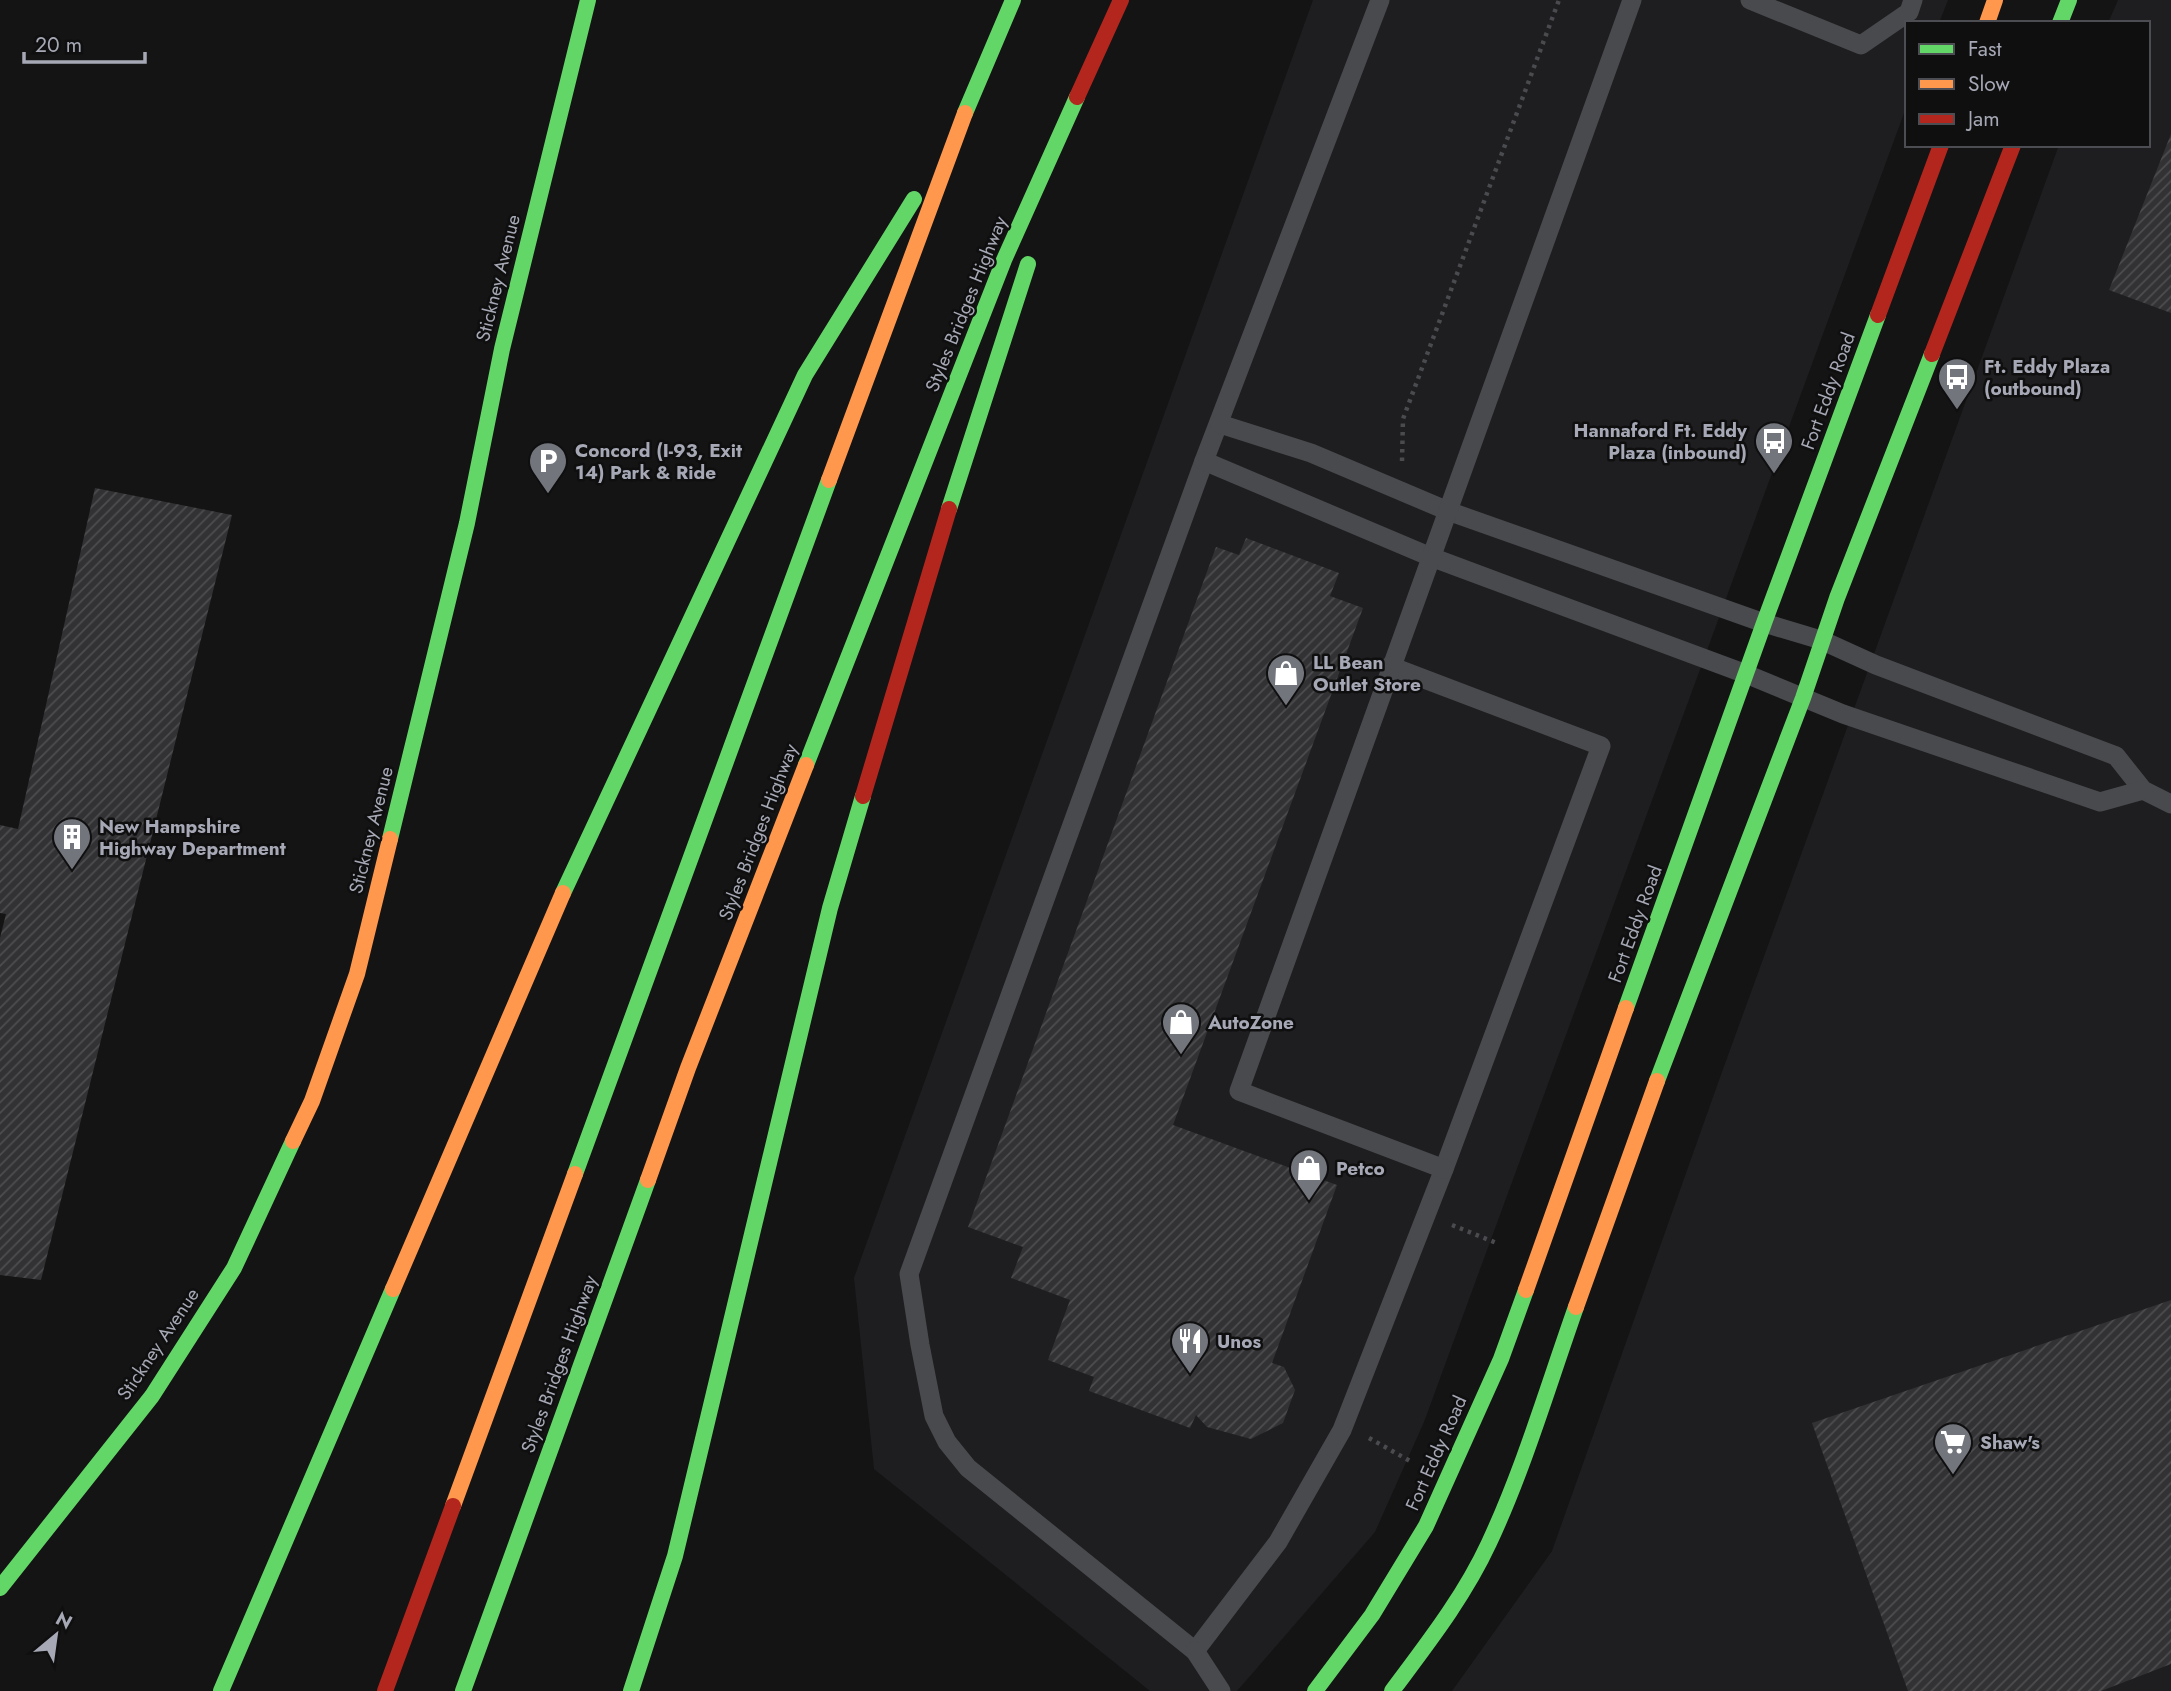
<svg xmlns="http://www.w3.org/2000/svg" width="2171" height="1691" font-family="Jost,sans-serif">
<defs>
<pattern id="building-hatch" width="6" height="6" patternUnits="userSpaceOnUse" patternTransform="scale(1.75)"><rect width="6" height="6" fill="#323234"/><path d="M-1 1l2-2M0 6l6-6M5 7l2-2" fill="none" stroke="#4d4d4f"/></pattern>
</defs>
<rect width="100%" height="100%" fill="#141415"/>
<g fill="#1e1e20">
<path d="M1313 0H1948L1939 23H1907V105L1424 1422 1375 1532 1237 1691H1150L874 1469 854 1278Z"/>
<path d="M2118 0H2171V1691H1452L1552 1551 1718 1083 2059 145H2148V23H2108Z"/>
</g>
<g fill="url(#building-hatch)">
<path d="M2171 134V313L2109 290Z"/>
<path d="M95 488 232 515 41 1280 0 1275V938L6 914 0 913V825L18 829Z"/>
<path d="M1246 538 1339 573 1330 596 1363 608 1173 1125 1337 1185 1272 1363 1284 1367 1295 1390 1283 1423 1251 1439 1207 1427 1196 1415 1190 1428 1089 1391 1094 1377 1048 1360 1070 1300 1011 1278 1023 1247 968 1227 1216 547 1239 555Z"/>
<path d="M2171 1300V1664L2101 1691H1908L1812 1423Z"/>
</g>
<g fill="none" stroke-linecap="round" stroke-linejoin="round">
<g stroke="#4a4b4f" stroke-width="4.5" stroke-dasharray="3.5 5" stroke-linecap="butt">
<path d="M1402 461 1403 419 1559 0"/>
<path d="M1452 1225 1499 1244"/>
<path d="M1369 1438 1410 1461"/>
</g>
<g stroke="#494a4d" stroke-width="19">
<path d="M1380 0 1204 461 909 1274 920 1345 934 1416 947 1442 968 1468 1195 1651 1278 1542 1342 1430 1444 1169 1601 746 1390 666"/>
<path d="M1750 0 1861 45 1909 12 1913 0"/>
<path d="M1220 424 1311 453 1448 511 1764 623 1821 640 1876 665 2116 756 2143 790 2171 804"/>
<path d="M1204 461 1431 557 1746 674 1843 714 2100 802 2143 790"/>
<path d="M1444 1169 1239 1091 1632 0"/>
<path d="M1195 1651 1221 1691"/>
</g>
<g stroke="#63d668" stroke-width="16">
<path d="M2060 23 2069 0"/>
<path d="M965 113 1013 0"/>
<path d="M949 509 1028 264"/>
<path d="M806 765 1004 260 1077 97"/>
<path d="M390 839 467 523 502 349 588 0"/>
<path d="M563 893 805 375 914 199"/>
<path d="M1626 1008 1764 623 1878 315"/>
<path d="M1657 1081 1803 698 1837 598 1932 354"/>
<path d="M575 1174 829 480"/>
<path d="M0 1588 152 1396 234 1268 293 1141"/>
<path d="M221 1691 393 1289"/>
<path d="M463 1691 648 1180"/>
<path d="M631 1691 675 1556 830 908 863 796"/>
<path d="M1315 1691 1372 1615 1426 1526 1501 1359 1526 1290"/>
<path d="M1392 1691C1427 1644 1464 1597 1489 1543 1524 1468 1548 1386 1576 1307"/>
</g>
<g stroke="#ff974d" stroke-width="16">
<path d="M1987 23 1995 0"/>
<path d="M829 480 965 113"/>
<path d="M293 1141 312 1101 357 974 390 839"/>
<path d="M648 1180 688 1068 806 765"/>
<path d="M393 1289 563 893"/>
<path d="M1526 1290 1626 1008"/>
<path d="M1576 1307 1657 1081"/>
<path d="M453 1506 575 1174"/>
</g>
<g stroke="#b3261e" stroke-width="16">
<path d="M1077 97 1121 0"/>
<path d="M1878 315 1941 145"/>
<path d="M1932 354 2013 145"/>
<path d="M863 796 949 509"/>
<path d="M385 1691 453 1506"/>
</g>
</g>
<defs>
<symbol id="bus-pin" viewBox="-11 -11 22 30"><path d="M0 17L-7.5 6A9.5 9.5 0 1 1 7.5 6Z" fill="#73757d" stroke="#0f0f10"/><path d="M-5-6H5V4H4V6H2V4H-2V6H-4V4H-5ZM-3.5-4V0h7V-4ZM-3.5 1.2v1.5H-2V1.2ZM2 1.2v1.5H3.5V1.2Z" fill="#fff"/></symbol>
<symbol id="parking-pin" viewBox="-11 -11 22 30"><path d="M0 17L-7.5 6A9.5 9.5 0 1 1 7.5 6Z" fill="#73757d" stroke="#0f0f10"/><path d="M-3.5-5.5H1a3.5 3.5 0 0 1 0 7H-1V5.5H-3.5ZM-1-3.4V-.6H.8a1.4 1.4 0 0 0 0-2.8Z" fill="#fff"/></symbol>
<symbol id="shop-pin" viewBox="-11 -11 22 30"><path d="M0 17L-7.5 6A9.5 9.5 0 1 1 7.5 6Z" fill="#73757d" stroke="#0f0f10"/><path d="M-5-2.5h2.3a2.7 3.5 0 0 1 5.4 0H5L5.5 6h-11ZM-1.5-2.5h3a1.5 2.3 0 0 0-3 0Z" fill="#fff"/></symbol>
<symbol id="building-pin" viewBox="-11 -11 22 30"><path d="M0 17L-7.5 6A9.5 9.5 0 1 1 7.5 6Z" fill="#73757d" stroke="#0f0f10"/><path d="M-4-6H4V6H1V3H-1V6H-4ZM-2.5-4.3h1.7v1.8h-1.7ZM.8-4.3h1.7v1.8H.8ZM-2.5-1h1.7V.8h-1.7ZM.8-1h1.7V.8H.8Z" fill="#fff"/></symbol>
<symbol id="restaurant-pin" viewBox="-11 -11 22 30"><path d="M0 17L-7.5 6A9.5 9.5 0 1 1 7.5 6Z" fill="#73757d" stroke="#0f0f10"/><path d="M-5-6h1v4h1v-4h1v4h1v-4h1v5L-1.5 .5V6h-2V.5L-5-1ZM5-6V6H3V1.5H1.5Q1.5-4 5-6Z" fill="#fff"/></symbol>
<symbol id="supermarket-pin" viewBox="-11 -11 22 30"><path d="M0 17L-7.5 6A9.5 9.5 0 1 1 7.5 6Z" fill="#73757d" stroke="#0f0f10"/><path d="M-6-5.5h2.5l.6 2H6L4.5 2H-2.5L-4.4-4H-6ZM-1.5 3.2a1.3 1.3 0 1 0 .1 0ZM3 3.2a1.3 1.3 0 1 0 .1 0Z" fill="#fff"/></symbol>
</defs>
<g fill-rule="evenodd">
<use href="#bus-pin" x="1935" y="355" width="44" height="60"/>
<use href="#bus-pin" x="1752" y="419" width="44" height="60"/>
<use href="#parking-pin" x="526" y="439" width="44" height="60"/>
<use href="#shop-pin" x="1264" y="651" width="44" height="60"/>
<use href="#building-pin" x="50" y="815" width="44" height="60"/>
<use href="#shop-pin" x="1159" y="1000" width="44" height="60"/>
<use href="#shop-pin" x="1287" y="1146" width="44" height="60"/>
<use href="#restaurant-pin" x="1168" y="1319" width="44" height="60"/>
<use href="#supermarket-pin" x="1931" y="1420" width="44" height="60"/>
</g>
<g text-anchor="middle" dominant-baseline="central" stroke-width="5" stroke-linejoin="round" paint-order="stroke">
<g font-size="19" fill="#a6a9b5" stroke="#0f0f10">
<text transform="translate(498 278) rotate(-76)">Stickney Avenue</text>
<text transform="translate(966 304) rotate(-68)">Styles Bridges Highway</text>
<text transform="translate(1828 391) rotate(-70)">Fort Eddy Road</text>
<text transform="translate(371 830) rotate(-76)">Stickney Avenue</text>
<text transform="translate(758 832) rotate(-69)">Styles Bridges Highway</text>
<text transform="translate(1635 924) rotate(-70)">Fort Eddy Road</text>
<text transform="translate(158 1344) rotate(-56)">Stickney Avenue</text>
<text transform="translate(559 1364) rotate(-70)">Styles Bridges Highway</text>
<text transform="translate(1436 1453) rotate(-66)">Fort Eddy Road</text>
</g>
<g font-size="19" font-weight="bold" fill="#a6a9b5" stroke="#0f0f10" text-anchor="start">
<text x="1984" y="366">Ft. Eddy Plaza<tspan x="1984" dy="22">(outbound)</tspan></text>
<text x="1747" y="430" text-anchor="end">Hannaford Ft. Eddy<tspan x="1747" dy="22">Plaza (inbound)</tspan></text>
<text x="575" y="450">Concord (I-93, Exit<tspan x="575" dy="22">14) Park &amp; Ride</tspan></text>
<text x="1313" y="662">LL Bean<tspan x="1313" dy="22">Outlet Store</tspan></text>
<text x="99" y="826">New Hampshire<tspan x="99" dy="22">Highway Department</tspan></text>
<text x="1208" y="1022">AutoZone</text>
<text x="1336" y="1168">Petco</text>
<text x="1217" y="1341">Unos</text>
<text x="1980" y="1442">Shaw's</text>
</g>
</g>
<rect x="1905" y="21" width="245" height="126" fill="#0f0f10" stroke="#4b4d52" stroke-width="2"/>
<rect x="1919" y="44" width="35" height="10" fill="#63d668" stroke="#4b4d52" stroke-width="2"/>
<text x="1968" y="56" font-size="21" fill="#a6a9b5">Fast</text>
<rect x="1919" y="79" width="35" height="10" fill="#ff974d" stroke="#4b4d52" stroke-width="2"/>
<text x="1968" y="91" font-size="21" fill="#a6a9b5">Slow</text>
<rect x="1919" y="114" width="35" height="10" fill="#b3261e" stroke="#4b4d52" stroke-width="2"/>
<text x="1968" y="126" font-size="21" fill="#a6a9b5">Jam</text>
<g transform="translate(56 1635) rotate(29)" stroke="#0f0f10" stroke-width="5" paint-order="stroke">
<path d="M0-5L12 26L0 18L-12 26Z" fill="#a6a9b5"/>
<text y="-10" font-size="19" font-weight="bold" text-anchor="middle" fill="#a6a9b5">N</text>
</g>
<path d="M24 52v10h121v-10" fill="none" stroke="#a6a9b5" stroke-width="3.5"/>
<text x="35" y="52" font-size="21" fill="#a6a9b5" stroke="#0f0f10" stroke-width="5" paint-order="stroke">20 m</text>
</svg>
